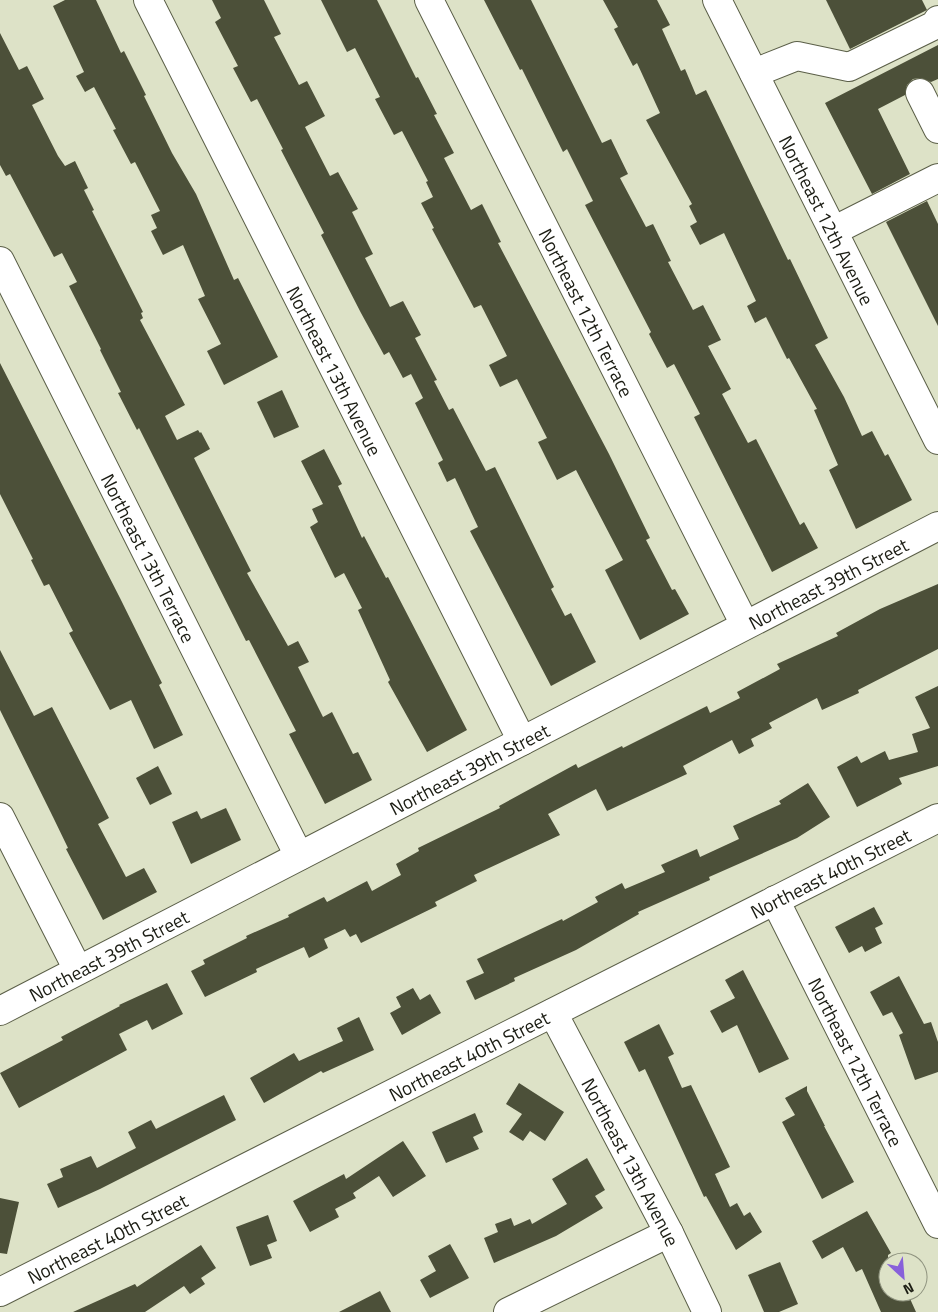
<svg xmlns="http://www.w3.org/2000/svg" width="938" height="1312" font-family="'Titillium Web',sans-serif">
<rect width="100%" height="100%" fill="#dde2c7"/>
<g fill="#4c5039">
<path d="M65 0H96L121 53 124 51 146 95 144 96 172 153 196 194 234 280 238 278 278 357 224 385 207 351 221 344 198 299 205 296 183 245 163 255 151 231 157 228 151 215 160 211 135 162 131 164 113 130 116 129 94 87 85 92 76 76 84 72 53 6Z"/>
<path d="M212 0H264L281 34 274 37 299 85 307 81 325 116 305 127 330 176 338 172 358 209 352 212 373 254 365 258 390 307 403 301 421 335 415 338 437 380 434 381 449 410 453 408 486 471 495 467 554 587 551 589 565 616 571 613 596 662 551 686 470 531 478 527 455 478 447 482 438 463 443 460 415 403 423 398 411 374 403 378 389 352 384 355 361 313 321 235 324 233 281 150 283 149 257 99 251 102 233 68 238 66 215 22 221 18Z"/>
<path d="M321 0H377L416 78 418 77 437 114 434 115 454 153 444 158 471 210 482 204 501 242 498 243 609 454 650 538 646 540 672 590 675 589 689 614 640 640 605 570 623 560 576 470 557 480 538 442 547 438 517 379 500 387 489 365 507 356 481 305 474 308 432 229 434 228 421 203 433 197 426 182 428 181 402 131 394 135 375 99 380 97 355 48 347 52Z"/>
<path d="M484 0H531L602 143 611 139 628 174 620 178 646 227 653 224 671 261 668 262 693 310 703 305 721 340 708 346 731 389 722 394 748 443 756 439 800 525 804 522 818 548 772 572 694 417 700 414 674 364 667 368 649 334 651 332 585 205 593 201 567 149 563 152 522 69 520 70Z"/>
<path d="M603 0H657L670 25 662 29 681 71 685 69 696 95 706 90 788 260 790 259 828 338 815 345 844 397 862 436 872 431 885 456 888 454 912 500 856 529 829 470 838 465 814 410 817 409 789 358 787 359 766 317 755 323 747 306 756 301 724 233 700 245 690 226 697 222 689 206 692 204 646 120 660 113 637 63 633 66 614 29 618 27Z"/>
<path d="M826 0H922L927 10 850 49Z"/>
<path d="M0 33 19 70 27 66 44 99 32 105 58 156 65 166 75 161 88 188 84 190 94 210 92 211 143 312 141 313 143 318 140 320 185 405 165 416 177 440 198 430 200 433 201 432 210 449 194 458 251 571 247 573 288 646 298 641 309 662 298 667 323 717 332 712 353 754 358 752 372 780 325 804 289 734 296 731 249 640 246 641 139 428 137 430 118 393 121 392 100 350 101 349 69 286 77 282 62 253 54 257 10 174 6 176 0 165Z"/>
<path d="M938 45V79L931 82 921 78 913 79 907 85 905 95 878 109 910 174 872 194 825 103Z"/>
<path d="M927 201 938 224V326L886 222Z"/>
<path d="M0 363 120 598 162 683 159 685 183 735 154 749 131 700 110 710 69 633 73 631 49 584 44 586 31 560 33 559 0 494Z"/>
<path d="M282 390 299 427 274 438 257 402Z"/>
<path d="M324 449 342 484 338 486 362 538 364 536 386 578 388 577 467 730 427 752 388 682 390 680 358 610 362 608 344 573 335 578 310 527 318 522 312 509 323 504 301 461Z"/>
<path d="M938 584V649L858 690 859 693 822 710 817 698 769 723 772 728 751 739 754 746 739 754 732 740 683 766 687 774 607 811 596 789 548 814 560 835 474 875 477 881 435 902 437 906 361 943 356 934 350 937 345 929 324 939 328 948 309 958 304 947 256 969 257 972 205 997 191 971 205 964 203 960 247 938 246 936 289 917 288 915 324 897 327 902 367 881 372 891 401 875 396 864 419 851 418 848 500 808 499 806 576 764 578 768 622 746 623 748 707 706 710 713 740 698 737 692 780 669 777 664 838 636 836 633 880 609Z"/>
<path d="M0 650 34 716 52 707 109 818 98 824 126 877 144 868 157 892 103 920 66 849 68 848 53 817 0 710Z"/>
<path d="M938 686V766L899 778 902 784 857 807 837 767 857 756 861 763 885 751 889 760 918 752 912 734 930 728 915 697Z"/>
<path d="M158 766 172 794 150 805 136 778Z"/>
<path d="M808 783 830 817 797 838 709 877 710 880 638 912 639 914 576 950 514 978 515 981 475 1000 466 981 484 973 477 959 562 919 563 921 598 902 595 897 622 883 625 889 665 872 661 865 697 849 700 857 739 839 733 826 781 804 779 801Z"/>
<path d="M226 808 241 840 191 864 172 822 197 811 201 819Z"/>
<path d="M874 907 883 924 875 928 882 943 865 952 862 946 849 953 835 927Z"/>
<path d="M743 970 789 1059 759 1073 737 1025 722 1033 710 1011 735 998 725 980Z"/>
<path d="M899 976 924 1024 931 1022 938 1042V1072L915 1080 899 1035 903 1033 892 1012 883 1016 870 992Z"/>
<path d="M167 983 183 1014 152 1030 147 1020 119 1034 127 1050 19 1108 0 1073 63 1040 61 1037 120 1006 119 1005Z"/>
<path d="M413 988 420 1000 430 994 441 1013 402 1035 390 1013 401 1007 396 997Z"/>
<path d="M359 1017 374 1050 323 1073 321 1071 264 1103 250 1078 294 1053 299 1061 343 1041 337 1028Z"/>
<path d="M659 1024 674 1054 668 1057 682 1088 691 1085 730 1167 715 1174 730 1207 737 1203 744 1216 750 1212 762 1232 736 1250 706 1196 704 1197 645 1069 639 1072 624 1042Z"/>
<path d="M519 1083 564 1112 545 1141 530 1131 523 1141 509 1132 522 1114 506 1104Z"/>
<path d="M807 1086V1091L825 1126H824L854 1182 822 1199 782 1122 795 1115 785 1098Z"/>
<path d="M224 1095 236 1120 100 1189 58 1208 47 1184 63 1177 60 1169 91 1156 97 1168 136 1148 128 1132 151 1120 156 1129Z"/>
<path d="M475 1113 483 1132 473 1137 479 1149 446 1163 432 1132Z"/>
<path d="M403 1141 426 1176 393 1197 379 1176 353 1193 356 1198 335 1209 339 1217 310 1232 293 1201 344 1174 346 1179Z"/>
<path d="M587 1158 605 1190 595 1196 603 1208 556 1236 494 1263 484 1238 498 1232 495 1224 511 1218 514 1226 530 1219 532 1224 567 1204 552 1179Z"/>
<path d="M0 1198 19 1202 7 1254 0 1253Z"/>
<path d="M867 1211 891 1253 888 1255V1292H907L916 1312H881L862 1269 856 1272 843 1247 822 1259 812 1241Z"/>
<path d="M268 1215 277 1241 267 1245 272 1258 250 1266 236 1227Z"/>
<path d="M450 1244 469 1278 430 1298 420 1280 436 1271 428 1256Z"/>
<path d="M201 1245 216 1268 201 1278 205 1284 190 1294 184 1286 145 1312H73L135 1284 137 1287Z"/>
<path d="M780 1262 798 1304 779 1312H764L748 1275Z"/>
<path d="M380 1291 391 1312H339Z"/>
</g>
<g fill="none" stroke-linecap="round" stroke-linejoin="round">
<defs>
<g id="minor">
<path id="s1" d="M148 0 522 741"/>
<path id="s2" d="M429 0 745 625"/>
<path id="s3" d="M717 0 938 440"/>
<path d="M754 73 797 56 849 67 935 25 938 20"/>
<path d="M920 93 938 129"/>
<path d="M833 231 938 178"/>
<path id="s4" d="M0 261 299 856"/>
<path d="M0 817 78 970"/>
<path id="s5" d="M775 900 938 1224"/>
<path id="s6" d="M0 1011 938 526"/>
<path id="s7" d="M553 1013 669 1233 707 1312"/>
<path id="s8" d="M0 1292 938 818"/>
<path d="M508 1312 669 1233"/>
</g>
</defs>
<use href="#minor" stroke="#5b5f48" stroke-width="30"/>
<use href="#minor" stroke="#fff" stroke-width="28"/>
</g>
<g text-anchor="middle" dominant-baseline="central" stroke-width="5" stroke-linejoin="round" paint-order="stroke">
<g font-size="19" fill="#1b1c13" stroke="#dde2c7">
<text stroke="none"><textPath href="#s3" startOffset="246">Northeast 12th Avenue</textPath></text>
<text stroke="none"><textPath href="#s2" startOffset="350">Northeast 12th Terrace</textPath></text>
<text stroke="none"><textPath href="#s1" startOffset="415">Northeast 13th Avenue</textPath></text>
<text stroke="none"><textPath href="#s4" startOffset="332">Northeast 13th Terrace</textPath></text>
<text stroke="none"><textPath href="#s6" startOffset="932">Northeast 39th Street</textPath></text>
<text stroke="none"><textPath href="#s6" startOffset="528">Northeast 39th Street</textPath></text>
<text stroke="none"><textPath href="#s8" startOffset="930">Northeast 40th Street</textPath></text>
<text stroke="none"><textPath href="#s6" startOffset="122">Northeast 39th Street</textPath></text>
<text stroke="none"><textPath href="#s8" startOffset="525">Northeast 40th Street</textPath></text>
<text stroke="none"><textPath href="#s5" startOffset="181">Northeast 12th Terrace</textPath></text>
<text stroke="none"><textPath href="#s7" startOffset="168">Northeast 13th Avenue</textPath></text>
<text stroke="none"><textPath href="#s8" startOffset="120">Northeast 40th Street</textPath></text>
</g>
</g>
<g transform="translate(903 1277) rotate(154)"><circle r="24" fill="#dde2c7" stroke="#8f937f"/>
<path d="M0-4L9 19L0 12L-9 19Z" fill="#8860da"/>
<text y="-8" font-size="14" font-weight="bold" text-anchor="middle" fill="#1b1c13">N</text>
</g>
</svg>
